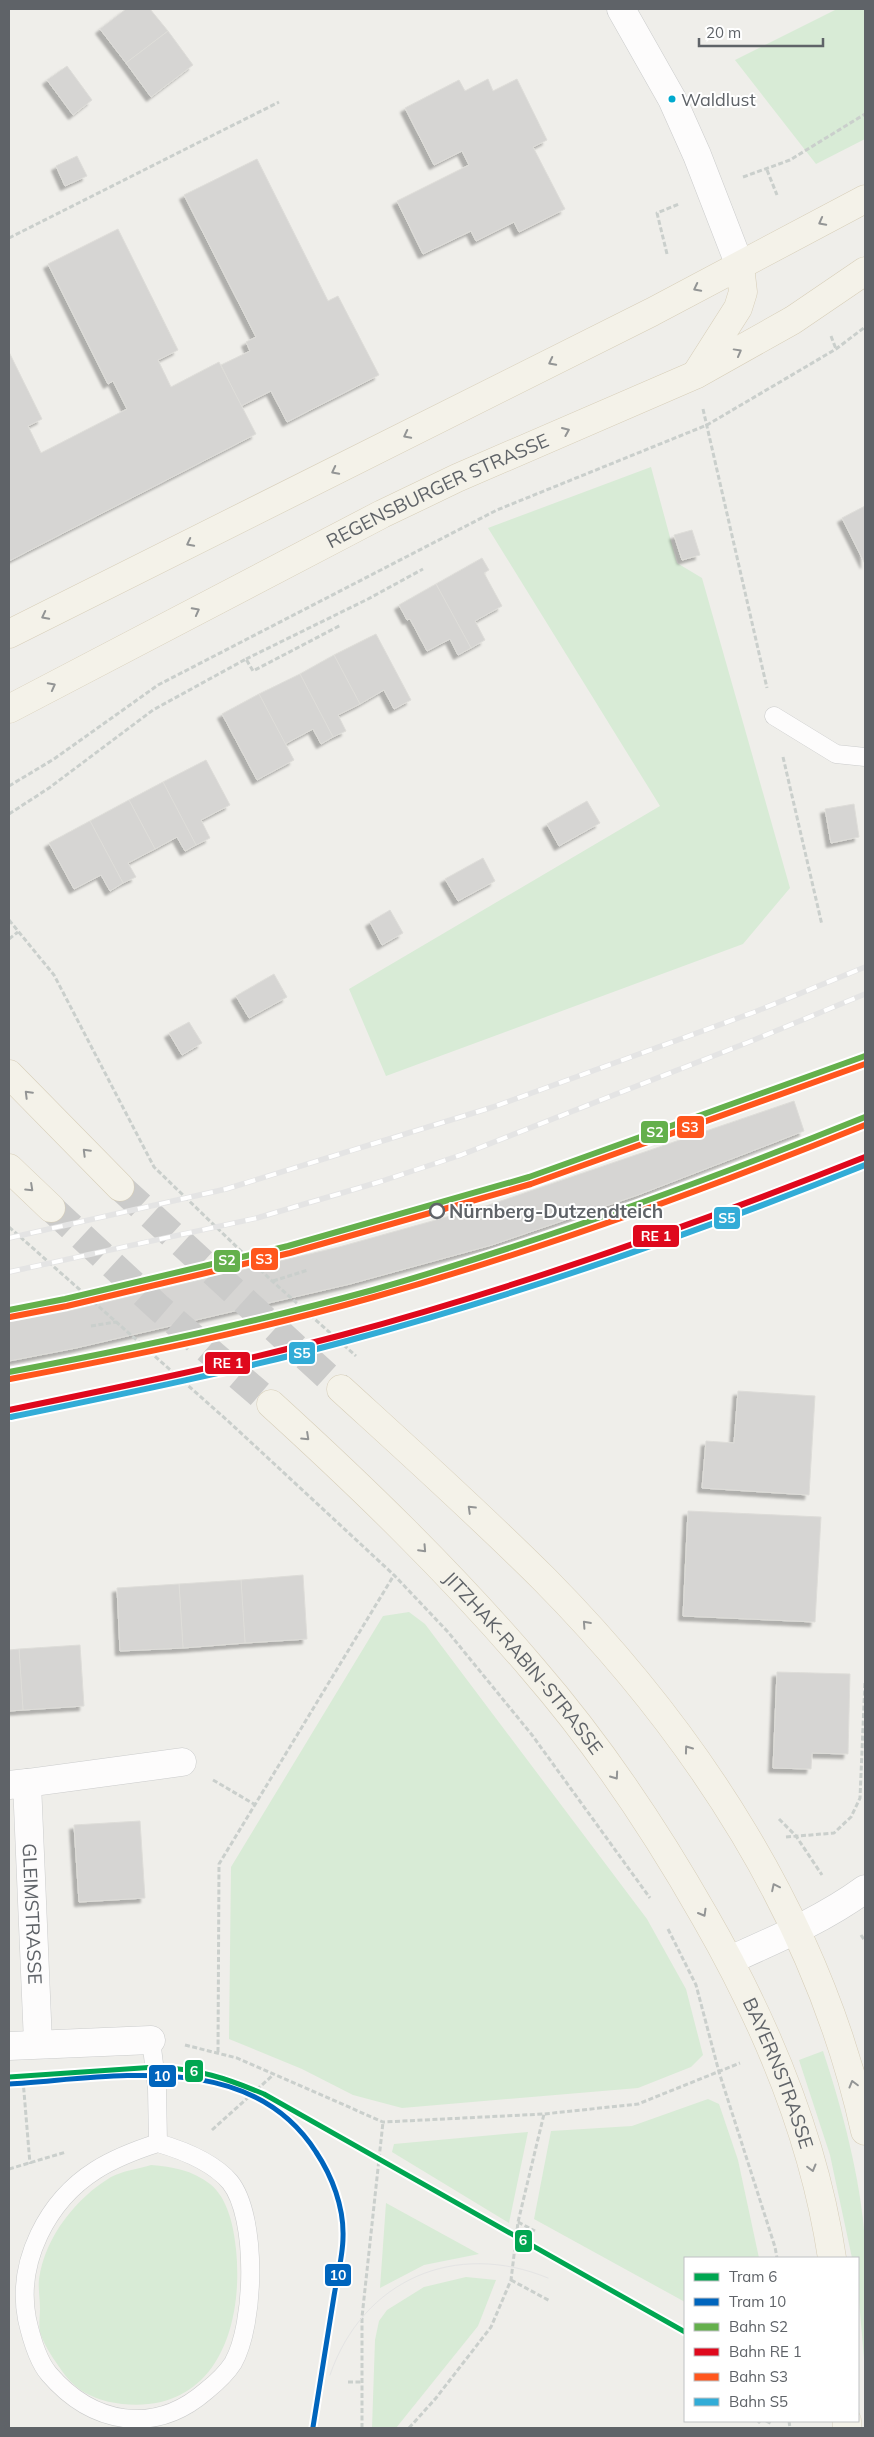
<svg xmlns="http://www.w3.org/2000/svg" width="874" height="2437" font-family="Mulish,sans-serif">
<defs>
<filter id="shadow"><feDropShadow dx="-4.5" dy="4.5" stdDeviation="1" flood-color="#0004"/></filter>
</defs>
<rect width="100%" height="100%" fill="#efeeea"/>
<g fill="#d8ebd6">
<path d="M837 9H865V139L816 164 735 60Z"/>
<path d="M651 467 677 563 702 578 790 888 743 944 386 1076 349 989 660 806 488 528Z"/>
<path d="M409 1612 425 1624 647 1919 686 1989 703 2055 691 2067 638 2088 402 2108 353 2095 302 2069 229 2039 231 1867 383 1616Z"/>
<path d="M823 2051C843 2112 860 2176 865 2240 869 2283 865 2327 865 2370L858 2289V2258H852L830 2155 799 2060Z"/>
<path d="M708 2099 719 2104 738 2160 759 2258H685V2302L534 2219 551 2131 632 2126Z"/>
<path d="M528 2132 509 2223 392 2152 394 2144Z"/>
<path d="M151 2165C173 2167 192 2170 210 2184 228 2198 234 2228 236 2249 244 2326 216 2414 122 2404 97 2401 76 2392 62 2371 55 2361 45 2347 41 2335 38 2328 40 2317 40 2309 40 2299 38 2288 39 2279 45 2237 76 2198 111 2177 122 2171 138 2169 151 2165Z"/>
<path d="M386 2203 479 2254 424 2265 380 2288Z"/>
<path d="M466 2277 496 2280 478 2326 396 2428H372L375 2340 379 2321 387 2310 424 2287Z"/>
</g>
<g fill="#d6d5d3" stroke="#deddd9" filter="url(#shadow)">
<path d="M126 9H150L168 31 126 63 100 29Z"/>
<path d="M168 31 193 65 151 97 126 63Z"/>
<path d="M67 66 92 100 73 115 47 80Z"/>
<path d="M488 79 493 91 517 79 547 140 533 147 565 209 519 232 514 222 476 241 471 231 423 254 397 201 469 165 462 151 434 165 405 108 459 80 465 91Z"/>
<path d="M77 156 87 176 65 186 56 166Z"/>
<path d="M257 159 328 301 338 296 379 375 287 422 271 391 241 406 221 365 250 351 246 342 256 337 184 195Z"/>
<path d="M118 229 178 350 158 360 171 387 219 362 256 434 9 561V352L42 419 28 426 41 453 127 409 113 381 108 384 48 264Z"/>
<path d="M865 506V564L842 518Z"/>
<path d="M692 530 700 555 682 560 674 535Z"/>
<path d="M482 558 489 570 484 573 502 606 475 621 485 640 471 648 436 584Z"/>
<path d="M436 584 471 648 458 655 450 639 427 651 410 619 407 620 399 605Z"/>
<path d="M376 634 411 700 394 709 384 690 360 704 334 655Z"/>
<path d="M334 655 360 704 338 715 346 731 333 737 300 674Z"/>
<path d="M300 674 333 737 321 744 313 729 285 744 259 694Z"/>
<path d="M259 694 294 760 257 780 222 714Z"/>
<path d="M206 760 230 805 201 820 210 838 196 845 163 782Z"/>
<path d="M163 782 196 845 185 851 177 837 155 849 129 800Z"/>
<path d="M129 800 155 849 128 863 136 877 123 883 90 821Z"/>
<path d="M587 801 600 823 559 846 547 824Z"/>
<path d="M854 804 859 837 831 843 825 809Z"/>
<path d="M90 821 123 883 110 891 101 875 74 889 49 843Z"/>
<path d="M483 858 495 881 458 901 445 879Z"/>
<path d="M390 910 403 933 382 945 370 922Z"/>
<path d="M274 974 287 997 249 1018 236 996Z"/>
<path d="M189 1022 202 1043 182 1055 169 1033Z"/>
<path d="M794 1101 804 1131 638 1195 492 1245 350 1284 76 1348 9 1361V1322L68 1311 339 1247 486 1206Z"/>
<path d="M738 1391 815 1396 809 1495 702 1488 706 1441 734 1443Z"/>
<path d="M688 1511 821 1517 815 1622 683 1616Z"/>
<path d="M303 1575 307 1639 245 1643 241 1580Z"/>
<path d="M241 1580 245 1643 183 1648 179 1584Z"/>
<path d="M179 1584 183 1648 120 1651 117 1588Z"/>
<path d="M80 1645 84 1706 23 1710 19 1649Z"/>
<path d="M19 1649 23 1710 9 1711V1650Z"/>
<path d="M777 1672 850 1674 848 1754 812 1753 811 1769 773 1768Z"/>
<path d="M140 1821 145 1898 79 1902 74 1825Z"/>
</g>
<g fill="none" stroke-linecap="round" stroke-linejoin="round">
<g stroke="#cbcbca" stroke-width="28" stroke-dasharray="28 14" stroke-linecap="butt">
<path d="M120 1187 341 1389"/>
<path d="M51 1208 159 1308 271 1404"/>
</g>
<defs>
<g id="lane">
<path d="M774 716 836 754 865 757"/>
<path d="M151 2040 157 2088 158 2143"/>
<path d="M158 2143C182 2150 213 2162 230 2182 258 2217 255 2325 233 2363 226 2374 216 2383 206 2391 154 2436 92 2424 49 2374 37 2360 31 2337 27 2319 16 2262 47 2201 96 2170 115 2158 136 2150 158 2143Z"/>
</g>
<g id="street">
<path d="M621 9 672 99 697 155 740 266"/>
<path d="M27 1783 182 1762"/>
<path id="s1" d="M9 1785 27 1783 38 2043"/>
<path d="M730 1960C777 1939 824 1919 865 1889"/>
<path d="M9 2046 151 2040"/>
</g>
<g id="primary">
<path d="M696 374 738 308 743 292 740 266"/>
<path d="M9 634 652 312 865 199"/>
<path id="s2" d="M9 709 382 514 457 478 695 375 793 320 865 271"/>
<path d="M9 1074 120 1187"/>
<path d="M9 1168 51 1208"/>
<path d="M341 1389C410 1452 479 1514 545 1580 696 1733 818 1919 865 2131"/>
<path id="s3" d="M271 1404C362 1487 451 1573 532 1668 598 1744 655 1829 705 1917 766 2023 814 2136 832 2258"/>
<path d="M847 2421V2428"/>
</g>
</defs>
<use href="#lane" stroke="#cbcccc" stroke-width="19"/>
<use href="#street" stroke="#cbcccc" stroke-width="29"/>
<use href="#primary" stroke="#d7ceb8" stroke-width="29"/>
<g stroke="#cacfcc" stroke-width="3" stroke-dasharray="5 2.5" stroke-linecap="butt">
<path d="M767 170 777 195"/>
<path d="M743 177 790 160 865 114"/>
<path d="M9 238 279 102"/>
<path d="M667 254 657 213 679 204"/>
<path d="M831 336 836 349"/>
<path d="M703 409 767 688"/>
<path d="M246 659 368 599 423 569"/>
<path d="M783 757 822 925"/>
<path d="M9 786 54 759 158 685 497 510 707 425 836 349 865 327"/>
<path d="M9 814 49 788 153 710 246 659 253 671 341 625"/>
<path d="M9 920 54 975 154 1167 272 1281 356 1356"/>
<path d="M9 939 18 932"/>
<path d="M9 1227 228 1421 394 1575 448 1632 532 1735 650 1898"/>
<path d="M273 1281 308 1270"/>
<path d="M91 1326 116 1322"/>
<path d="M213 1780 254 1804"/>
<path d="M779 1819 796 1836 822 1875"/>
<path d="M786 1837 834 1833 851 1817 860 1798 865 1681"/>
<path d="M668 1929 696 1985 719 2072 775 2247 777 2258"/>
<path d="M861 1935 865 1941"/>
<path d="M185 2045 237 2058 383 2122 544 2114 638 2104 740 2063"/>
<path d="M218 2052 219 1864 394 1575"/>
<path d="M23 2080 30 2164"/>
<path d="M212 2130 273 2075"/>
<path d="M9 2169 66 2152"/>
<path d="M518 2222 535 2231"/>
<path d="M511 2280 550 2301"/>
<path d="M348 2382H362"/>
<path d="M766 2421 772 2424"/>
<path d="M789 2421 790 2428"/>
<path d="M758 2423 760 2421"/>
<path d="M362 2428V2317L383 2122"/>
<path d="M409 2428 436 2398 491 2327 511 2280 518 2222 544 2114"/>
</g>
<use href="#lane" stroke="#fdfcfc" stroke-width="18"/>
<use href="#street" stroke="#fdfcfc" stroke-width="28"/>
<use href="#primary" stroke="#f4f2e9" stroke-width="28"/>
<g stroke="#e4e4e4" stroke-width="1">
<path d="M9 2082 49 2075"/>
<path d="M330 2375C363 2279 456 2240 548 2278"/>
</g>
<defs>
<g id="rail">
<path d="M9 1238 226 1189 493 1107 752 1013 865 967"/>
<path d="M9 1272 257 1218 379 1182 461 1155 749 1042 865 994"/>
</g>
</defs>
<use href="#rail" stroke="#e4e4e4" stroke-width="5.5"/>
<use href="#rail" stroke="#fff" stroke-width="4" stroke-dasharray="11" stroke-linecap="butt"/>
<defs>
<g id="rail-1">
<path d="M9 1310 65 1299 288 1246 529 1177 865 1056"/>
<path d="M9 1372C131 1349 253 1323 373 1290 540 1242 704 1182 865 1117"/>
</g>
<path id="rail-2" d="M9 1410C121 1387 232 1364 342 1335 520 1287 694 1225 865 1157"/>
<g id="rail-3">
<path d="M10 1317 67 1306 290 1253 531 1184 865 1064"/>
<path d="M10 1379C132 1356 254 1331 374 1297 541 1250 705 1190 865 1125"/>
</g>
<path id="rail-4" d="M11 1417C123 1394 236 1371 347 1341 524 1293 696 1233 865 1165"/>
</defs>
<use href="#rail-1" stroke="#fff" stroke-width="10"/>
<use href="#rail-2" stroke="#fff" stroke-width="10"/>
<use href="#rail-3" stroke="#fff" stroke-width="10"/>
<use href="#rail-4" stroke="#fff" stroke-width="10"/>
<use href="#rail-1" stroke="#64b04c" stroke-width="6"/>
<use href="#rail-2" stroke="#df091d" stroke-width="6"/>
<use href="#rail-3" stroke="#ff561d" stroke-width="6"/>
<use href="#rail-4" stroke="#32acd7" stroke-width="6"/>
<defs>
<path id="tram-1" d="M9 2077 156 2067C198 2069 226 2078 264 2094L685 2332"/>
<path id="tram-2" d="M9 2084C112 2078 250 2048 316 2152 332 2176 344 2207 343 2237 343 2256 337 2277 334 2296 327 2340 320 2383 313 2427"/>
</defs>
<use href="#tram-1" stroke="#fff" stroke-width="9"/>
<use href="#tram-2" stroke="#fff" stroke-width="9"/>
<use href="#tram-1" stroke="#00a651" stroke-width="5"/>
<use href="#tram-2" stroke="#0065bd" stroke-width="5"/>
</g>
<defs><path id="oneway-chevron" d="M-2-3.5L2.5 0L-2 3.5" fill="none" stroke-width="1.6" stroke-linecap="round" stroke-linejoin="round" transform="scale(1.25)"/></defs>
<g stroke="#939595">
<use href="#oneway-chevron" transform="translate(822 222) rotate(152)"/>
<use href="#oneway-chevron" transform="translate(697 288) rotate(153)"/>
<use href="#oneway-chevron" transform="translate(738 352) rotate(-29)"/>
<use href="#oneway-chevron" transform="translate(552 362) rotate(153)"/>
<use href="#oneway-chevron" transform="translate(566 431) rotate(-23)"/>
<use href="#oneway-chevron" transform="translate(407 435) rotate(153)"/>
<use href="#oneway-chevron" transform="translate(335 471) rotate(153)"/>
<use href="#oneway-chevron" transform="translate(190 543) rotate(153)"/>
<use href="#oneway-chevron" transform="translate(196 611) rotate(-28)"/>
<use href="#oneway-chevron" transform="translate(45 616) rotate(153)"/>
<use href="#oneway-chevron" transform="translate(52 686) rotate(-28)"/>
<use href="#oneway-chevron" transform="translate(28 1094) rotate(-135)"/>
<use href="#oneway-chevron" transform="translate(86 1152) rotate(-135)"/>
<use href="#oneway-chevron" transform="translate(30 1188) rotate(43)"/>
<use href="#oneway-chevron" transform="translate(306 1437) rotate(43)"/>
<use href="#oneway-chevron" transform="translate(471 1509) rotate(-136)"/>
<use href="#oneway-chevron" transform="translate(423 1549) rotate(47)"/>
<use href="#oneway-chevron" transform="translate(586 1624) rotate(-132)"/>
<use href="#oneway-chevron" transform="translate(688 1749) rotate(-126)"/>
<use href="#oneway-chevron" transform="translate(615 1776) rotate(55)"/>
<use href="#oneway-chevron" transform="translate(775 1887) rotate(-116)"/>
<use href="#oneway-chevron" transform="translate(703 1913) rotate(60)"/>
<use href="#oneway-chevron" transform="translate(853 2084) rotate(-105)"/>
<use href="#oneway-chevron" transform="translate(812 2168) rotate(75)"/>
</g>
<circle fill="#00a9ce" stroke="#fff" stroke-width="2" cx="672" cy="99" r="4.5"/>
<circle fill="#fff" stroke="#5f6368" stroke-width="2.5" cx="437" cy="1211" r="7"/>
<g text-anchor="middle" dominant-baseline="central" stroke-width="4" stroke-linejoin="round" paint-order="stroke">
<g font-size="18" fill="#5f6368" stroke="#fff" text-anchor="start">
<text x="681" y="99">Waldlust</text>
</g>
<g font-size="19" fill="#5f6368" stroke="#fff">
<text stroke="none"><textPath href="#s2" startOffset="481">REGENSBURGER STRASSE</textPath></text>
<text stroke="none"><textPath href="#s3" startOffset="362">JITZHAK-RABIN-STRASSE</textPath></text>
<text stroke="none"><textPath href="#s1" startOffset="149">GLEIMSTRASSE</textPath></text>
<text stroke="none"><textPath href="#s3" startOffset="848">BAYERNSTRASSE</textPath></text>
</g>
<g font-size="19" font-weight="bold" fill="#5f6368" stroke="#fff" text-anchor="start">
<text x="449" y="1211">Nürnberg-Dutzendteich</text>
</g>
</g>
<g stroke="#fff" stroke-width="2">
<rect x="676" y="1115" width="29" height="24" rx="5" fill="#ff561d"/>
<rect x="640" y="1120" width="29" height="24" rx="5" fill="#64b04c"/>
<rect x="713" y="1206" width="28" height="24" rx="5" fill="#32acd7"/>
<rect x="632" y="1224" width="48" height="24" rx="5" fill="#df091d"/>
<rect x="250" y="1247" width="29" height="24" rx="5" fill="#ff561d"/>
<rect x="213" y="1249" width="28" height="24" rx="5" fill="#64b04c"/>
<rect x="288" y="1341" width="28" height="24" rx="5" fill="#32acd7"/>
<rect x="204" y="1351" width="47" height="24" rx="5" fill="#df091d"/>
<rect x="184" y="2059" width="20" height="24" rx="5" fill="#00a651"/>
<rect x="148" y="2064" width="29" height="24" rx="5" fill="#0065bd"/>
<rect x="514" y="2229" width="19" height="24" rx="5" fill="#00a651"/>
<rect x="324" y="2263" width="28" height="24" rx="5" fill="#0065bd"/>
</g>
<g font-size="14" text-anchor="middle" font-weight="bold" fill="#fff">
<text x="690" y="1132">S3</text>
<text x="655" y="1137">S2</text>
<text x="727" y="1223">S5</text>
<text x="656" y="1241">RE 1</text>
<text x="264" y="1264">S3</text>
<text x="227" y="1265">S2</text>
<text x="302" y="1358">S5</text>
<text x="228" y="1368">RE 1</text>
<text x="194" y="2076">6</text>
<text x="162" y="2081">10</text>
<text x="523" y="2245">6</text>
<text x="338" y="2280">10</text>
</g>
<rect width="874" height="2437" fill="none" stroke="#5f6368" stroke-width="20"/>
<rect x="684" y="2257" width="175" height="165" fill="#ffffff" stroke="#bfc1c3"/>
<rect x="694" y="2273" width="25" height="8" fill="#00a651" stroke="#bfc1c3"/>
<text x="729" y="2282" font-size="15" fill="#5f6368">Tram 6</text>
<rect x="694" y="2298" width="25" height="8" fill="#0065bd" stroke="#bfc1c3"/>
<text x="729" y="2307" font-size="15" fill="#5f6368">Tram 10</text>
<rect x="694" y="2323" width="25" height="8" fill="#64b04c" stroke="#bfc1c3"/>
<text x="729" y="2332" font-size="15" fill="#5f6368">Bahn S2</text>
<rect x="694" y="2348" width="25" height="8" fill="#df091d" stroke="#bfc1c3"/>
<text x="729" y="2357" font-size="15" fill="#5f6368">Bahn RE 1</text>
<rect x="694" y="2373" width="25" height="8" fill="#ff561d" stroke="#bfc1c3"/>
<text x="729" y="2382" font-size="15" fill="#5f6368">Bahn S3</text>
<rect x="694" y="2398" width="25" height="8" fill="#32acd7" stroke="#bfc1c3"/>
<text x="729" y="2407" font-size="15" fill="#5f6368">Bahn S5</text>
<path d="M699 38v8h124v-8" fill="none" stroke="#5f6368" stroke-width="2.5"/>
<text x="706" y="38" font-size="15" fill="#5f6368" stroke="#ffffff" stroke-width="4" paint-order="stroke">20 m</text>
</svg>
